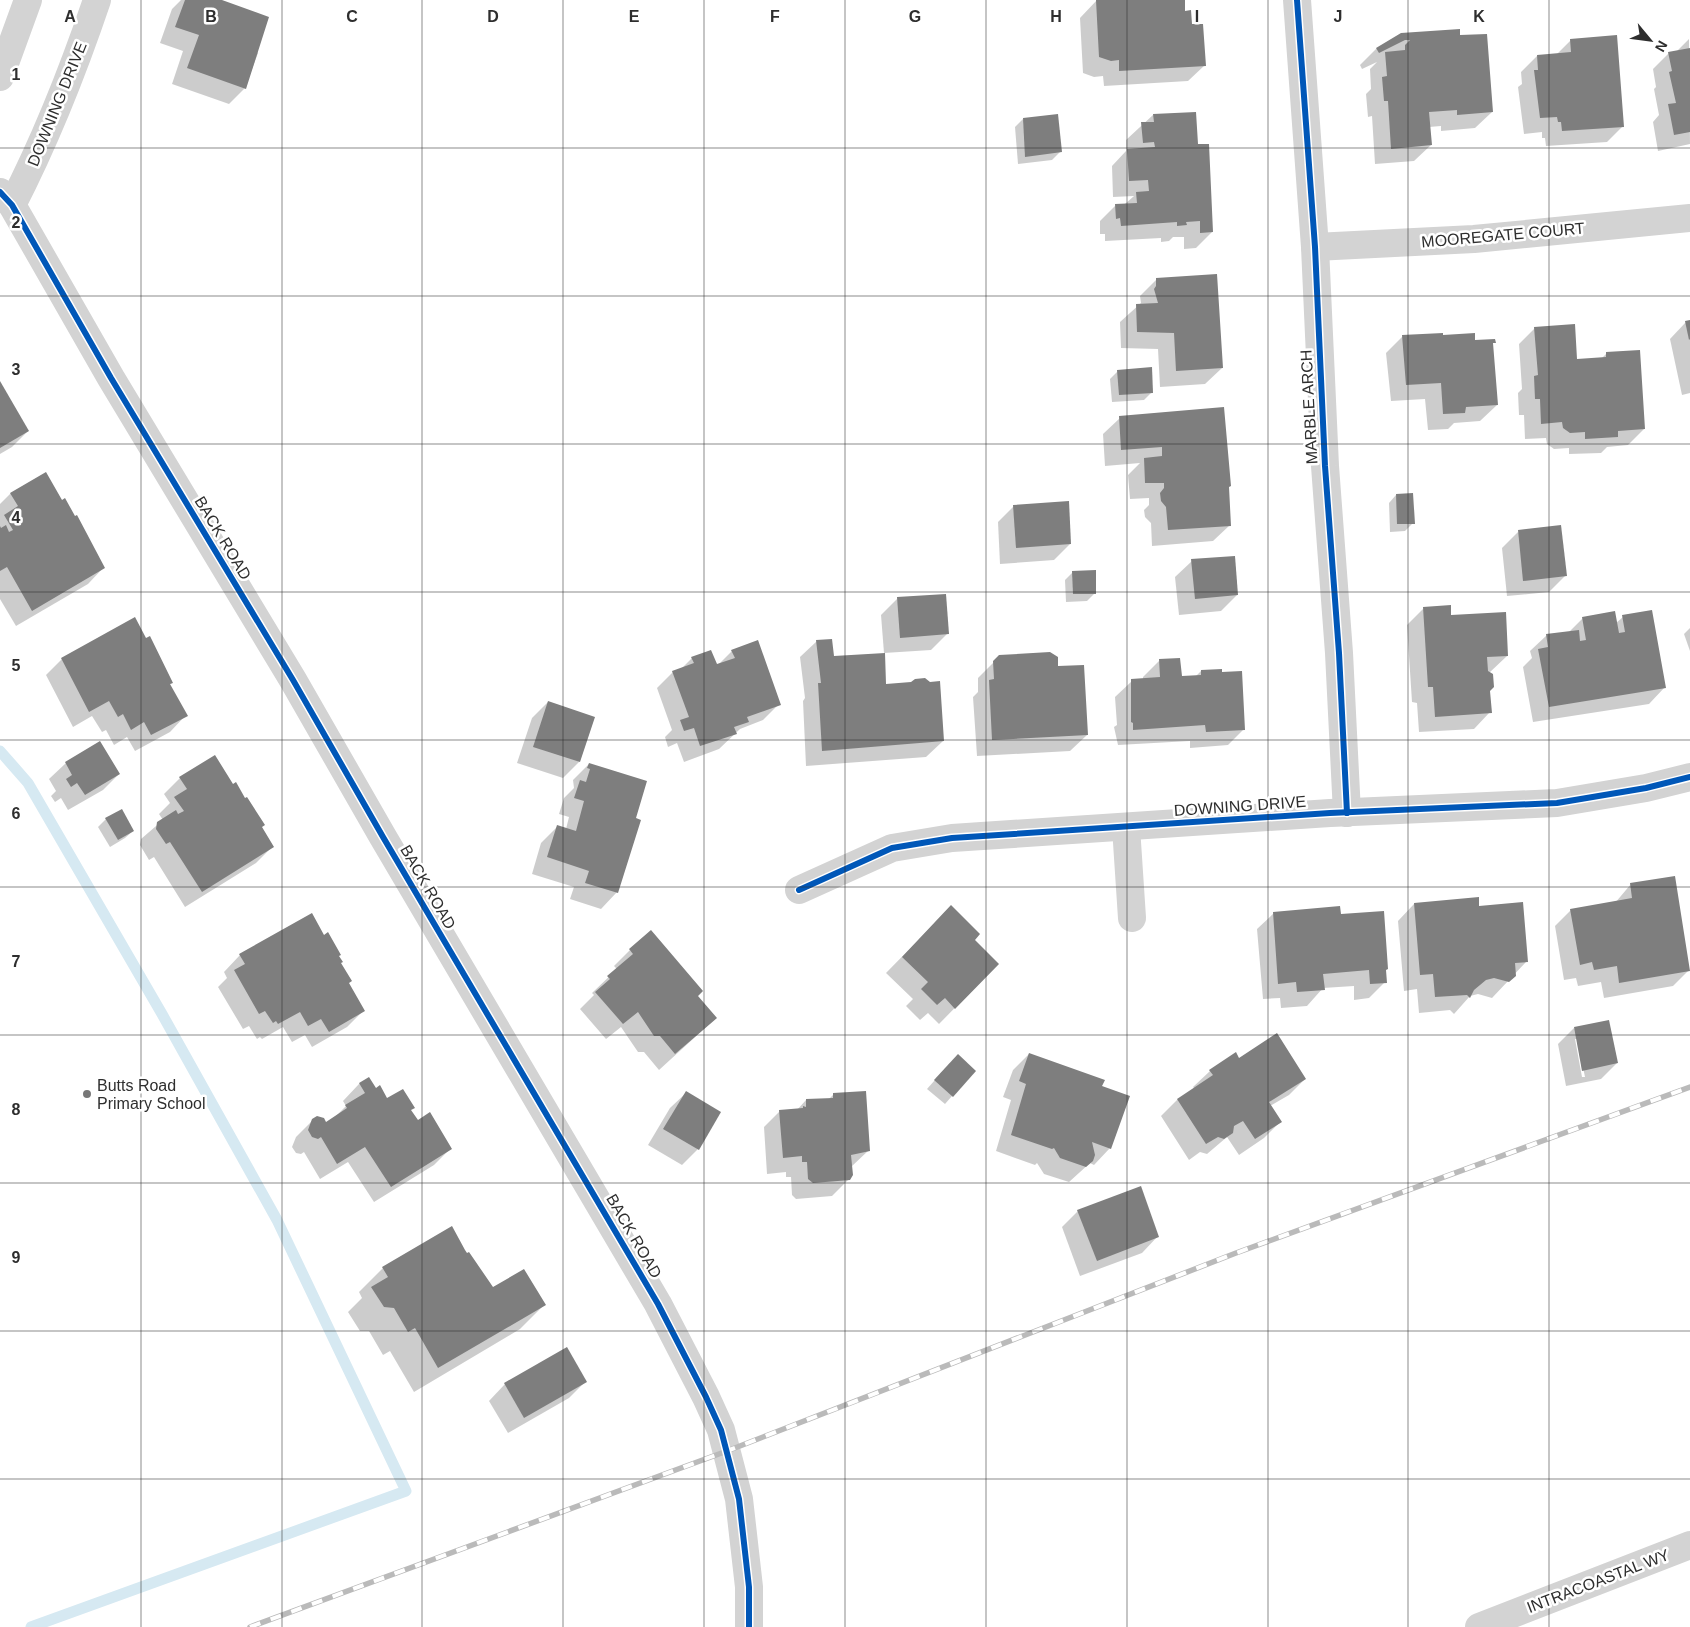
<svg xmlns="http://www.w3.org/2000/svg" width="1690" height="1627" font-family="Arial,sans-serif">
<rect width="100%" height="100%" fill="#fff"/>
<g fill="#0003" fill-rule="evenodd">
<path d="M181 0H219L258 53 245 88 229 104 172 84 183 51 160 43 172 9Z"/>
<path d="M1097 0H1184V12L1205 65 1188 81 1104 86 1103 76 1094 77 1083 73 1080 18Z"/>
<path d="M1402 35 1459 37 1492 112 1475 128 1441 131V126L1429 127 1431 145 1414 161 1375 164 1372 116 1368 117 1366 94 1371 89 1370 69 1377 62 1362 69 1360 65 1376 49Z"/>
<path d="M1689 39 1690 144 1658 151 1653 122 1659 115 1654 89 1656 87 1653 69 1669 53 1676 52Z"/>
<path d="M1571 40 1623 126 1607 142 1546 146 1545 138H1542V132L1524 134 1518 87 1522 84 1521 72 1537 56 1556 55Z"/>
<path d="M1153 115 1196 146 1212 232 1196 248 1184 249V237H1173L1169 241 1161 242V238L1105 241V234H1100V221L1116 205 1125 204 1134 196 1113 197 1112 166 1126 151V140Z"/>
<path d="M1023 119 1060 152 1052 160 1018 164 1015 127Z"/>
<path d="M1156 280 1222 368 1205 384 1160 387 1158 349 1121 348 1120 322 1141 303 1140 296Z"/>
<path d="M1686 322H1690V393L1682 395 1670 339Z"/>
<path d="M1535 328 1576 360 1601 359 1607 353 1644 429 1628 445 1607 447 1601 453 1569 454V448L1554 449 1547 444 1546 438 1525 439 1524 415H1519L1518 393 1522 389 1519 344Z"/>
<path d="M1442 334V336L1474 342H1494L1492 344 1497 405 1480 421 1454 423 1448 429 1428 430 1425 399 1391 401 1386 353 1402 337Z"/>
<path d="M1118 371 1152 392 1144 400 1112 402 1110 379Z"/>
<path d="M0 383 28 431 12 447 0 454Z"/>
<path d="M1120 418 1227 488 1230 525 1213 541 1152 546 1151 523 1145 517 1144 510 1149 505V498L1130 499 1128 475 1140 463 1105 466 1103 434Z"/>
<path d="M45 474 104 567 88 584 16 626 0 599V504L10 494Z"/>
<path d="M1396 495 1413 523 1405 531 1390 532 1389 503Z"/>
<path d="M1014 506 1070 544 1054 560 1000 564 998 522Z"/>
<path d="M1518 532 1566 575 1549 592 1507 596 1502 548Z"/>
<path d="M1192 561 1237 595 1221 611 1179 615 1175 577Z"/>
<path d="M1073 572 1095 593 1087 601 1066 602 1065 580Z"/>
<path d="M897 599 947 634 931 650 884 653 881 615Z"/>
<path d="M1423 609 1450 617 1507 656 1489 673 1490 712 1474 729 1419 732 1417 703 1412 702 1407 625Z"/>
<path d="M1623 617 1665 687 1649 704 1533 722 1523 667 1532 658 1530 651 1547 635 1569 632 1583 618 1616 623Z"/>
<path d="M1690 628V651L1684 634Z"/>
<path d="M150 638 172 683 169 685 186 715 170 732 135 751 127 737 114 745 106 730 102 732 92 716 73 727 46 675 62 659Z"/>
<path d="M817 641 832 657 885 685 943 741 926 757 806 766 803 701 805 698 800 657Z"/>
<path d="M732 651 779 704 763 720 740 729 719 749 684 762 677 743 668 747 665 737 672 730 657 688 673 672 681 669 692 658 716 667Z"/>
<path d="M1000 656 1057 668 1087 735 1070 751 977 756 973 697 978 692V678Z"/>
<path d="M1159 661 1180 677 1196 676 1201 671 1244 729 1228 745 1190 748V741L1118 745 1114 727 1117 725 1115 697 1132 681 1143 680V677Z"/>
<path d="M548 702 579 762 563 778 517 763 532 718Z"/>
<path d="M66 763 119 774 103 790 68 810 61 798 55 802 51 796 56 791 49 779Z"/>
<path d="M589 764 634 818 617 892 601 909 570 899 574 887 532 874 541 843 557 827 566 829 569 817 559 814 564 798 574 788 573 780Z"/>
<path d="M180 778 233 786 272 847 256 863 185 907 154 857 149 860 140 845 141 839 163 820 159 814 170 803 164 794Z"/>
<path d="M106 819 133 831 125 838 110 847 98 827Z"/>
<path d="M1631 884 1689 970 1673 986 1604 998 1601 982 1578 986 1576 978 1564 980 1555 926 1571 910 1615 903Z"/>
<path d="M1414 904 1478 907 1527 961 1492 998 1478 994 1470 996 1454 1014 1450 1010 1419 1013 1417 989 1404 991 1398 921Z"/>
<path d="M1274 913 1340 915 1385 971V982L1369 998 1354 1000V986L1323 988 1307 1006 1281 1008 1280 998 1263 999 1257 929Z"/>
<path d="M935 923 973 940 998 964 939 1024 928 1013 920 1020 906 1006 913 999 886 973Z"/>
<path d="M323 936 338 957 348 983 363 1011 347 1027 312 1047 305 1035 292 1042 283 1027 262 1039 260 1037 257 1039 249 1026 243 1029 218 987 227 978 224 972 240 955Z"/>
<path d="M630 950 696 996 716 1018 659 1070 644 1052H638L621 1027 606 1039 580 1009 594 995 592 993 617 969 614 966Z"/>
<path d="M1574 1028 1617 1063 1601 1079 1566 1086 1558 1044ZM1575 1039H1577L1585 1077H1582Z"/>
<path d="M1029 1054 1101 1087 1110 1148 1094 1165 1090 1163 1069 1182 1044 1174 1037 1163 1035 1165 996 1151 1011 1100 1003 1097 1013 1070Z"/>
<path d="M1235 1054 1239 1059 1305 1079 1289 1095 1270 1106 1280 1122 1264 1138 1239 1155 1227 1137 1207 1154 1200 1152 1189 1160 1161 1116 1177 1100 1195 1089 1193 1087 1210 1071Z"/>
<path d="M950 1063 952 1096 945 1104 927 1089Z"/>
<path d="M369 1079 376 1090 387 1100 410 1110 417 1122 450 1149 434 1165 374 1202 348 1162 320 1179 304 1152 301 1154 296 1153 292 1147 296 1137 313 1120 326 1124 332 1120 346 1106 343 1101 359 1084Z"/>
<path d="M687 1092 698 1149 682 1165 648 1145 670 1108Z"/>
<path d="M833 1095 869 1150 851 1167 849 1179 832 1196 796 1199 792 1195 791 1177H786V1172L767 1174 764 1127 780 1111 797 1110 806 1100 829 1099Z"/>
<path d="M1078 1211 1158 1236 1142 1253 1080 1276 1062 1227Z"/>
<path d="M466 1255 493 1289 544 1305 520 1329 414 1392 390 1351 383 1355 369 1331H360L348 1312 362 1298 359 1292 383 1268Z"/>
<path d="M585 1382 569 1398 508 1433 489 1401 505 1384Z"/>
</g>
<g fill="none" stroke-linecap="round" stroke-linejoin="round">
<path stroke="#d6e9f2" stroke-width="11" d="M0 751 28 783 162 1014 277 1220 406 1491 31 1627"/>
</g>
<g fill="#7e7e7e">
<path d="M185 0H222L269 17 246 89 187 68 199 35 175 27Z"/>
<path d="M1096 0H1185V11L1191 10 1192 24H1203L1206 66 1119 71V60L1111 61 1099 57Z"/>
<path d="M1460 29V35L1487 34 1493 112 1457 115V110L1429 112 1432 145 1391 149 1388 101H1384L1382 77 1387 76 1385 52 1405 50V45L1410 40H1405L1379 53 1376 48 1401 33Z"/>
<path d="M1617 35 1624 127 1562 131 1561 122H1558L1557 117 1540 118 1534 70H1538L1537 55 1571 52 1570 39Z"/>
<path d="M1690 48V132L1674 135 1668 104 1676 103 1669 72 1672 71 1668 52Z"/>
<path d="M1196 112 1198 144H1209L1213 232 1200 233V221L1186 222 1187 225 1177 226V222L1121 226 1120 218 1116 219 1115 204 1137 203 1136 192 1149 191 1148 180 1129 181 1127 149 1155 147 1154 142 1143 143 1141 122H1154L1153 114Z"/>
<path d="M1058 114 1062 152 1025 157 1023 118Z"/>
<path d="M1217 274 1223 368 1176 371 1174 333 1137 332 1136 304 1158 303 1154 289 1156 286V278Z"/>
<path d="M1690 320V339L1689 340 1685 321Z"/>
<path d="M1575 324 1577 359 1606 357V352L1640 350 1645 429 1618 431V437L1585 439V432L1570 433 1563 428 1562 422 1541 424 1540 399H1535L1534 376 1538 375 1534 327Z"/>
<path d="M1443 333V335L1475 333V340L1495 339 1496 343H1493L1498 405 1466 407 1465 413 1443 414 1441 383 1406 385 1402 335Z"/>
<path d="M1152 367 1153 393 1119 395 1117 370Z"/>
<path d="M0 381 29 431 0 448Z"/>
<path d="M1224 407 1231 486 1229 487 1231 526 1168 530 1166 507 1161 501 1160 493 1164 488V483H1145L1144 458 1162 456V447L1121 450 1119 416Z"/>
<path d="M46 472 62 500 65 498 75 516 77 515 105 568 32 611 7 567 0 571V526L1 528 6 525 9 532 13 530 4 515 18 506 10 493Z"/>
<path d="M1413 493 1415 524H1397L1396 494Z"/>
<path d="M1069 501 1071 544 1016 548 1013 505Z"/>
<path d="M1561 525 1567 576 1523 581 1518 530Z"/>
<path d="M1235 556 1238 595 1195 599 1191 559Z"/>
<path d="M1096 570V594H1073L1072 571Z"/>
<path d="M946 594 949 634 900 638 897 597Z"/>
<path d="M1451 605V615L1506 612 1508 656 1487 657 1488 671 1493 674 1494 687 1490 691 1492 713 1435 717 1433 687H1428L1423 607Z"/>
<path d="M1652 610 1666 688 1549 707 1538 649 1548 647 1546 634 1579 630 1580 641 1586 640 1582 617 1615 611 1619 633 1625 632 1622 615Z"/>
<path d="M135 617 146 638 150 636 173 683 170 684 188 716 151 735 144 722 131 730 123 714 118 717 109 701 89 712 61 658Z"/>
<path d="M832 639 834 656 885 653 886 684 911 682 915 679 925 678 930 682 940 681 944 741 822 751 818 683H821L816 640Z"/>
<path d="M758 640 781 705 747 717 749 722 734 727 737 734 700 746 694 728 684 731 680 720 689 717 672 671 694 663 691 657 711 650 717 664 735 658 731 650Z"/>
<path d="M1050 652 1058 657V666L1084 665 1088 735 992 740 989 680 994 679 993 661 999 655Z"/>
<path d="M1180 658 1182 676 1201 675V670L1222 669V672L1242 671 1245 730 1206 732 1205 725 1133 730V723L1131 722V679L1160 677 1159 659Z"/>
<path d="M548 701 595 717 580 762 533 747Z"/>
<path d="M100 741 120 774 85 795 77 783 71 787 66 779 72 775 65 762Z"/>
<path d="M215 755 233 784 236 782 245 798 247 797 265 825 262 827 274 847 202 892 170 842 166 844 156 829 157 822 176 810 178 814 184 811 174 797 187 789 179 777Z"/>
<path d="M589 763 647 781 636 818 641 820 618 893 585 883 589 871 547 857 557 825 576 831 584 801 574 798 580 780 586 782 590 769 587 768Z"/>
<path d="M122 809 134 831 118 840 105 818Z"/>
<path d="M1675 876 1690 971 1619 983 1617 966 1594 970 1592 962 1580 965 1570 909 1632 898 1630 883Z"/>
<path d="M1479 897V906L1523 902 1528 962 1515 963 1516 976 1509 982 1494 978 1486 980 1474 990 1470 998 1467 995 1435 997 1433 974 1420 975 1414 903Z"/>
<path d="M951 905 980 934 975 940 999 964 955 1009 945 998 937 1005 921 989 928 982 902 957Z"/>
<path d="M1340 906 1341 914 1384 911 1388 969 1386 970 1387 983 1370 984 1369 970 1323 974 1325 990 1297 992 1296 982 1278 984 1273 912Z"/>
<path d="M312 913 324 935 328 932 341 955 339 956 343 962 341 963 352 981 349 983 365 1011 329 1032 321 1019 308 1026 300 1012 278 1024 276 1021 273 1023 265 1011 259 1014 234 970 245 964 239 954Z"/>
<path d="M651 930 703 991 698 996 717 1018 675 1054 660 1036H654L638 1012 623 1024 595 992 610 979 607 976 633 954 629 949Z"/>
<path d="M1609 1020 1618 1063 1582 1071 1574 1027Z"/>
<path d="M1277 1033 1306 1079 1269 1102 1282 1122 1255 1139 1243 1121 1234 1126 1233 1133 1224 1139 1218 1137 1206 1144 1177 1099 1213 1075 1209 1070 1236 1052 1239 1058Z"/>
<path d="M1029 1053 1105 1080 1102 1086 1130 1096 1111 1149 1092 1142 1095 1155 1093 1161 1086 1167 1060 1158 1054 1148 1052 1149 1011 1135 1026 1084 1019 1081Z"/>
<path d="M958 1054 976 1071 953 1097 934 1080Z"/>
<path d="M369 1077 376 1088 380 1085 387 1098 403 1089 415 1108 411 1110 418 1120 430 1112 452 1149 391 1187 365 1147 337 1164 321 1137 318 1139 312 1137 308 1130 312 1119 317 1116 324 1118 326 1122 347 1108 345 1105 365 1093 359 1083Z"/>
<path d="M686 1091 721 1112 699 1150 663 1129Z"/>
<path d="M866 1091 870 1151 851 1155 853 1175 850 1180 813 1183 808 1179 807 1162H802V1156L783 1158 779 1110 803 1108V1106L806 1107V1099L833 1098V1093Z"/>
<path d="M1141 1186 1159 1237 1097 1261 1077 1210Z"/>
<path d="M452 1226 465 1250 467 1253 469 1252 493 1287 524 1269 546 1305 438 1368 415 1328 408 1332 394 1308 384 1307 371 1287 388 1277 382 1267Z"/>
<path d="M567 1347 587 1382 524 1418 504 1383Z"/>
</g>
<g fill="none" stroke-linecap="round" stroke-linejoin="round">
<g stroke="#d3d3d3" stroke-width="28">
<path d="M1297 0 1315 247 1325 466 1339 653 1347 813"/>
<path d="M0 77 28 0"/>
<path d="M0 192 12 205 111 378 293 680 383 837 658 1304 706 1397 721 1430 739 1499 749 1587V1627"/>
<path d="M12 205C46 139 73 71 97 0"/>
<path d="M1315 247 1474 239 1690 218"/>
<path d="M1126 827 1132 918"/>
<path d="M799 890 892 848 952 838 1330 813 1557 803 1646 788 1690 777"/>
<path d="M1479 1627 1690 1545"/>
</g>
<defs>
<path id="rail" d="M250 1627 727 1451 1236 1253 1690 1087"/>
</defs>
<use href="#rail" stroke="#bababa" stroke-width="5.5"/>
<use href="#rail" stroke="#fff" stroke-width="4" stroke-dasharray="11" stroke-linecap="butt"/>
<defs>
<g id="cycleway">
<path d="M1297 0 1315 247 1325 466 1339 653 1347 813"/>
<path d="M0 192 12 205 111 378 293 680 383 837 658 1304 706 1397 721 1430 739 1499 749 1587V1627"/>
<path d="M799 890 892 848 952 838 1330 813 1557 803 1646 788 1690 777"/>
</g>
</defs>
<use href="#cycleway" stroke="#fff" stroke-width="9"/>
<use href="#cycleway" stroke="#0057b8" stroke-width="6"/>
</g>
<path fill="none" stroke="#2e2e2e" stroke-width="1" stroke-opacity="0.55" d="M141 0V1627M282 0V1627M422 0V1627M563 0V1627M704 0V1627M845 0V1627M986 0V1627M1127 0V1627M1268 0V1627M1408 0V1627M1549 0V1627M0 148H1690M0 296H1690M0 444H1690M0 592H1690M0 740H1690M0 887H1690M0 1035H1690M0 1183H1690M0 1331H1690M0 1479H1690"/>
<circle fill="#777" stroke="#fff" stroke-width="2" cx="87" cy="1094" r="5"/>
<g text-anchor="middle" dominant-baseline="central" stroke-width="5" stroke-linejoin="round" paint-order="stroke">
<g font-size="16" fill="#2e2e2e" stroke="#fff">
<text transform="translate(57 104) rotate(-68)">DOWNING DRIVE</text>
<text transform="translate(1503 235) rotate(-5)">MOOREGATE COURT</text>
<text transform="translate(1309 407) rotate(-93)">MARBLE ARCH</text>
<text transform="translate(223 538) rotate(59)">BACK ROAD</text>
<text transform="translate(1240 806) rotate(-4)">DOWNING DRIVE</text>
<text transform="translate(428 887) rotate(60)">BACK ROAD</text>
<text transform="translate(634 1236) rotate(60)">BACK ROAD</text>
<text transform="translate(1598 1581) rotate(-21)">INTRACOASTAL WY</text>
</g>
<g font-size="16" fill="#2e2e2e" stroke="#fff" text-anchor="start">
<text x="97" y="1085">Butts Road<tspan x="97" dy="18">Primary School</tspan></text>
</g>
</g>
<g font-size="16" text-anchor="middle" font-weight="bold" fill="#2e2e2e" stroke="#fff" stroke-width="5" stroke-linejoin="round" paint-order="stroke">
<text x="70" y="22">A</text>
<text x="211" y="22">B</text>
<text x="352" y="22">C</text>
<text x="493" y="22">D</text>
<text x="634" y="22">E</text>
<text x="775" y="22">F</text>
<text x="915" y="22">G</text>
<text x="1056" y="22">H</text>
<text x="1197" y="22">I</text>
<text x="1338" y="22">J</text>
<text x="1479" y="22">K</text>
<text x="16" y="80">1</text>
<text x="16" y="228">2</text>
<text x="16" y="375">3</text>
<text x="16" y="523">4</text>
<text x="16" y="671">5</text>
<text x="16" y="819">6</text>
<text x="16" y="967">7</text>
<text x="16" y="1115">8</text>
<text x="16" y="1263">9</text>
</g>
<g transform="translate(1650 40) rotate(119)" stroke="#ffffff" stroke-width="4" paint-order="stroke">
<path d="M0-4L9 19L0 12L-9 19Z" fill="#2e2e2e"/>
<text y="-8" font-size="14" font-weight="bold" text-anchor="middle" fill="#2e2e2e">N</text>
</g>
</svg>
